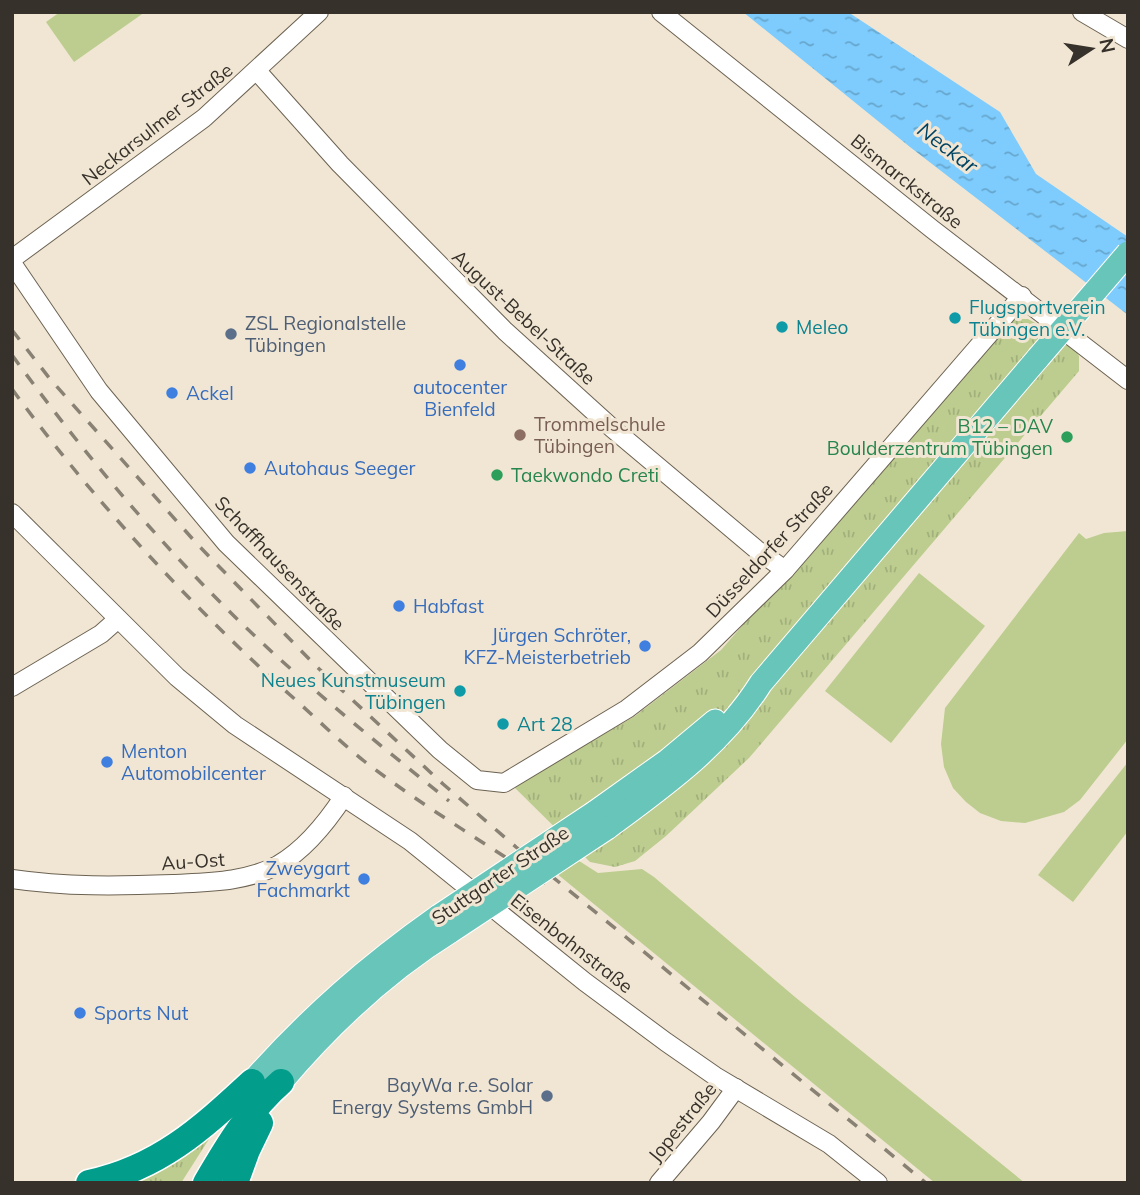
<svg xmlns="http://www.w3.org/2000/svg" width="1140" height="1195" font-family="Mulish,sans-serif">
<defs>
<pattern id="grass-tufts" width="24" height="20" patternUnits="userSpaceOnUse" patternTransform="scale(1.75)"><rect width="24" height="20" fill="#bccd8f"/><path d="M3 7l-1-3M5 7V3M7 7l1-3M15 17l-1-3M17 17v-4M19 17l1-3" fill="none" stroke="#a2b07c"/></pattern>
<pattern id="water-ripples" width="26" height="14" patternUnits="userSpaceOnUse" patternTransform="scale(1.75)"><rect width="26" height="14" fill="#7dccfd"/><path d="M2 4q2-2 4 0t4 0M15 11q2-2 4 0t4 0" fill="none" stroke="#67a6cd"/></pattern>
</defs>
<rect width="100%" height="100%" fill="#f1e6d3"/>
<g fill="url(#grass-tufts)">
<path d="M1015 319H1028L1069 342 1079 356V371L749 758 666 836 635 861 615 867 590 862 514 787 635 716 721 650 1003 329Z"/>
<path d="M218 1125 181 1183H113Z"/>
</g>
<g fill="#bccd8f">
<path d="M60 12H145L74 62 46 22Z"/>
<path d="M1128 531V739L1080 800 1064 812 1025 823 1001 821 980 813 966 802 953 788 944 767 941 744 945 708 1079 533 1086 539 1104 533Z"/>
<path d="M919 573 985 626 891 743 825 691Z"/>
<path d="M1128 762V831L1073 902 1038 875Z"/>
<path d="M576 859 598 873 642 869 654 877 795 997 1025 1183H935L556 873Z"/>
</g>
<path fill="url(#water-ripples)" d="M743 12H848L1000 112 1036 174 1128 237V315L910 147Z"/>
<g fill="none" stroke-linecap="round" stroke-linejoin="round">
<defs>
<g id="minor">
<path d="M661 12 932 229 1128 380"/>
<path d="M1082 12 1128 39"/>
<path d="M257 71 340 164 505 331 612 428 756 549 785 570"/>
<path d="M12 259 204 118 319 12"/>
<path d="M12 263 99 391 226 543 440 750 477 780 504 783 627 709 700 653 785 570 1022 296"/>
<path d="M12 513 177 677 235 725 410 841 585 982 666 1042 715 1076 829 1144 878 1183"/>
<path d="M12 687 101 634 118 619"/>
<path d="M12 879C66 887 119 886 173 884 208 882 246 882 278 865 306 849 327 822 344 796"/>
<path d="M659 1183 711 1122 736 1088"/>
</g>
<g id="major">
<path d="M594 813 667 761 715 721"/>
<path d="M607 828C664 786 722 745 761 683L1038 358"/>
<path d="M252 1082C310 1017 368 966 439 916"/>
<path d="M281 1082C331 1023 385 972 451 931"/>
</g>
<g id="highway">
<path d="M89 1183C159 1168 201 1129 252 1082"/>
<path d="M206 1183C227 1147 249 1110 281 1082"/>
<path d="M235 1183 247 1150 260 1123"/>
</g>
</defs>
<use href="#minor" stroke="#6c6252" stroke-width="20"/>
<use href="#major" stroke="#fff" stroke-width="25"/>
<use href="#highway" stroke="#fff" stroke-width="29"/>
<use href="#minor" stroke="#fff" stroke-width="18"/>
<use href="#major" stroke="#68c5b9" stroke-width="23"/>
<use href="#highway" stroke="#039e8b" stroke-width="26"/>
<g stroke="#888174" stroke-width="3.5" stroke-dasharray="12 12" stroke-linecap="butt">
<path d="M12 330 50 379 198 545 317 667 443 784 516 847 926 1183"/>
<path d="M12 355C79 447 151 534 232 614 300 681 375 741 449 801"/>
<path d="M12 389C94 501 187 602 289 694 314 716 338 740 364 761 422 806 487 844 548 885"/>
</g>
<defs>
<g id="major-bridge">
<path d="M1038 358 1128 253"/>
<path d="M439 916 594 813"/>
<path d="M451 931 607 828"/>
</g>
</defs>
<use href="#major-bridge" stroke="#fff" stroke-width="25" stroke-linecap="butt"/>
<use href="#major-bridge" stroke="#68c5b9" stroke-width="23"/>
</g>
<g fill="#0f9aa8" stroke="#f1e6d3" stroke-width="2.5">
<circle cx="955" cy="318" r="7"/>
<circle cx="782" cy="327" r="7"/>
<circle cx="460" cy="691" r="7"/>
<circle cx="503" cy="724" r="7"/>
</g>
<g fill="#5c6f8a" stroke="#f1e6d3" stroke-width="2.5">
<circle cx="231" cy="334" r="7"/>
<circle cx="547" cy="1096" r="7"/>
</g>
<g fill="#3f7fe0" stroke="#f1e6d3" stroke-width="2.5">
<circle cx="460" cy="365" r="7"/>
<circle cx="172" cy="393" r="7"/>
<circle cx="250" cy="468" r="7"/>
<circle cx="399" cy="606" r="7"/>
<circle cx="645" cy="646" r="7"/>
<circle cx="107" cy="762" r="7"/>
<circle cx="364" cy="879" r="7"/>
<circle cx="80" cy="1013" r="7"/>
</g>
<circle fill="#8d6e63" stroke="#f1e6d3" stroke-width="2.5" cx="520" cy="435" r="7"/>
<g fill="#2e9e5b" stroke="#f1e6d3" stroke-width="2.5">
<circle cx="1067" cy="437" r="7"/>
<circle cx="497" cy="475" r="7"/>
</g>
<g text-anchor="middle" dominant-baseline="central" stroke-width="6" stroke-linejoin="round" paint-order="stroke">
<g font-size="19" fill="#36312a" stroke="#f1e6d3">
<text transform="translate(157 124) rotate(-38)">Neckarsulmer Straße</text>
<text transform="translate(907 181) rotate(39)">Bismarckstraße</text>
<text transform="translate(524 317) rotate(43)">August-Bebel-Straße</text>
<text transform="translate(769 550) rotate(-47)">Düsseldorfer Straße</text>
<text transform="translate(280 563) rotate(46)">Schaffhausenstraße</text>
<text transform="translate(193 861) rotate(-4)">Au-Ost</text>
<text transform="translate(500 875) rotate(-34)">Stuttgarter Straße</text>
<text transform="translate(572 943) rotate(38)">Eisenbahnstraße</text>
<text transform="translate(682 1122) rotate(-51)">Jopestraße</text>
</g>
<g font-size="19" fill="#0d838f" stroke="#f1e6d3" text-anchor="start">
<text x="969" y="307">Flugsportverein<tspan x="969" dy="22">Tübingen e.V.</tspan></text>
<text x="796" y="327">Meleo</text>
<text x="446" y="680" text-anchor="end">Neues Kunstmuseum<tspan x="446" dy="22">Tübingen</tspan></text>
<text x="517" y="724">Art 28</text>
</g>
<g font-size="19" fill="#4e5e75" stroke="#f1e6d3" text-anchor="start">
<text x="245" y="323">ZSL Regionalstelle<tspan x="245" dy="22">Tübingen</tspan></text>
<text x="533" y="1085" text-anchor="end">BayWa r.e. Solar<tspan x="533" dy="22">Energy Systems GmbH</tspan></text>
</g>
<g font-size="19" fill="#366cbe" stroke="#f1e6d3" text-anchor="start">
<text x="460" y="387" text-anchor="middle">autocenter<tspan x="460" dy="22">Bienfeld</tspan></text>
<text x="186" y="393">Ackel</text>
<text x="264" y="468">Autohaus Seeger</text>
<text x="413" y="606">Habfast</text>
<text x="631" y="635" text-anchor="end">Jürgen Schröter,<tspan x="631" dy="22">KFZ-Meisterbetrieb</tspan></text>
<text x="121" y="751">Menton<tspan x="121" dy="22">Automobilcenter</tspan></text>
<text x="350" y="868" text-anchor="end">Zweygart<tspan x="350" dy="22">Fachmarkt</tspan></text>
<text x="94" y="1013">Sports Nut</text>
</g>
<g font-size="19" fill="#785e54" stroke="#f1e6d3" text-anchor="start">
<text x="534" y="424">Trommelschule<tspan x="534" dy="22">Tübingen</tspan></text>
</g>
<g font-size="19" fill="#27864d" stroke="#f1e6d3" text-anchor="end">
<text x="1053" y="426">B12 – DAV<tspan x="1053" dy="22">Boulderzentrum Tübingen</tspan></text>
<text x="511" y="475" text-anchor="start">Taekwondo Creti</text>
</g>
<g font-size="21" font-style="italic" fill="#004362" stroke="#f1e6d3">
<text transform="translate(948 147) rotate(37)">Neckar</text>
</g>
</g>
<rect width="1140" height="1195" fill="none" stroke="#36312a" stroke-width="28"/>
<g transform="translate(1091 49) rotate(78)" stroke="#f1e6d3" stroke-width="5" paint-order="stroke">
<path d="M0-5L12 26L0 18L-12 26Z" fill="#36312a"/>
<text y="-10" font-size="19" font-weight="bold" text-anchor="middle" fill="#36312a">N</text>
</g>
</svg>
